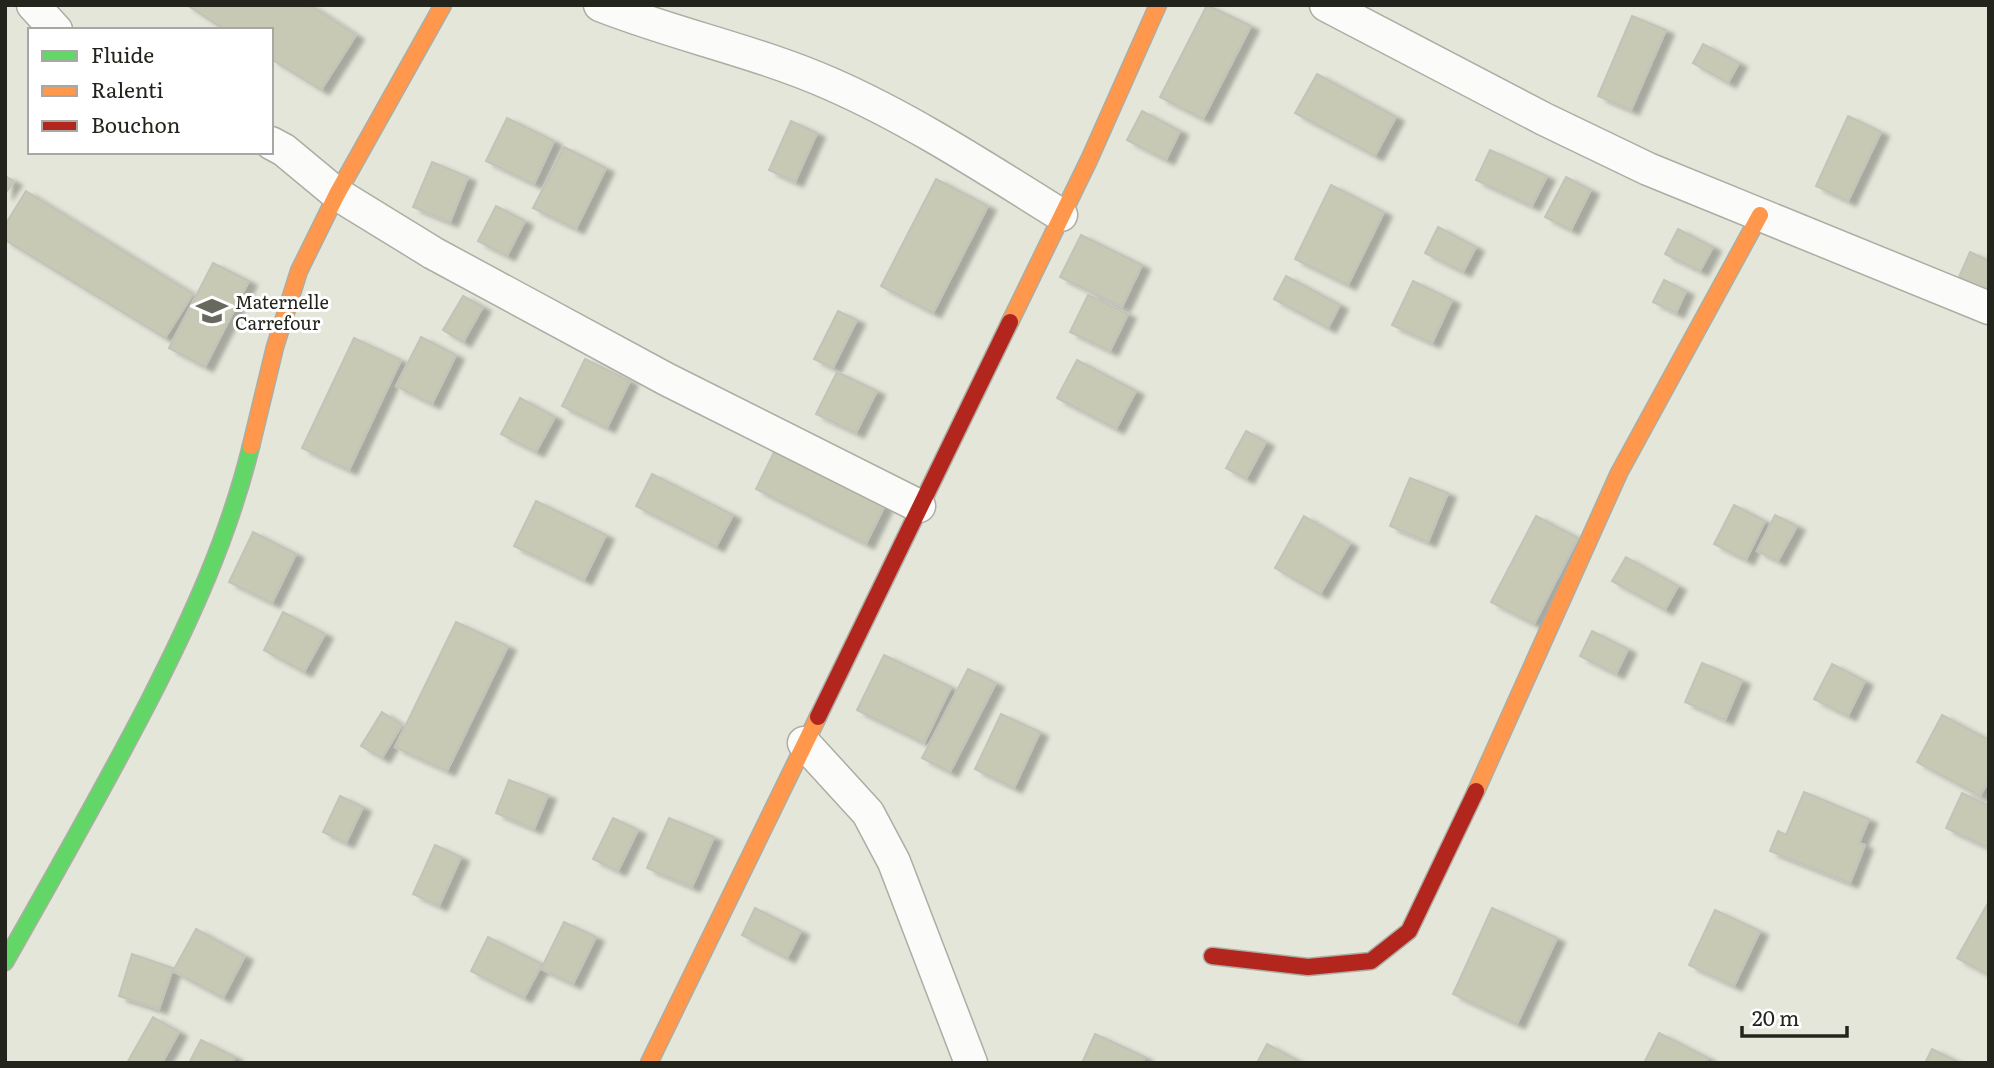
<svg xmlns="http://www.w3.org/2000/svg" width="1994" height="1068" font-family="Literata,serif">
<defs>
<filter id="shadow"><feDropShadow dx="8" dy="4.5" stdDeviation="2" flood-color="#0004"/></filter>
</defs>
<rect width="100%" height="100%" fill="#e4e6d9"/>
<g fill="#c7c9b4" stroke="#c2c3b9" stroke-width="2" filter="url(#shadow)">
<path d="M187 5H310L356 35 321 90 271 59V30H225Z"/>
<path d="M1207 5 1251 26 1203 119 1160 97Z"/>
<path d="M1632 16 1666 30 1631 110 1598 96Z"/>
<path d="M1703 44 1739 63 1728 83 1693 63Z"/>
<path d="M1317 74 1396 117 1375 156 1295 113Z"/>
<path d="M1142 111 1180 131 1166 160 1127 140Z"/>
<path d="M1848 116 1881 132 1848 201 1816 186Z"/>
<path d="M507 118 554 141 534 184 486 161Z"/>
<path d="M791 121 817 133 795 182 769 170Z"/>
<path d="M564 147 606 168 576 229 533 208Z"/>
<path d="M1490 150 1547 176 1532 206 1476 180Z"/>
<path d="M432 162 468 177 450 222 413 207Z"/>
<path d="M5 176 14 181 5 194Z"/>
<path d="M1566 177 1591 190 1571 230 1545 217Z"/>
<path d="M936 179 988 206 933 313 881 286Z"/>
<path d="M1331 185 1384 212 1348 285 1295 259Z"/>
<path d="M26 191 193 294 165 338 5 240V225Z"/>
<path d="M496 206 525 221 507 256 478 241Z"/>
<path d="M1438 227 1476 247 1463 272 1425 253Z"/>
<path d="M1678 229 1713 247 1700 271 1665 254Z"/>
<path d="M1081 235 1142 265 1122 307 1060 277Z"/>
<path d="M1970 252 1989 261V291L1959 277Z"/>
<path d="M213 263 249 281 205 367 169 348Z"/>
<path d="M1286 276 1340 305 1328 328 1274 299Z"/>
<path d="M1664 280 1686 291 1676 313 1653 302Z"/>
<path d="M1413 281 1452 300 1432 343 1392 325Z"/>
<path d="M1088 295 1128 314 1110 351 1070 332Z"/>
<path d="M463 296 483 307 463 342 443 330Z"/>
<path d="M838 311 857 320 833 368 814 359Z"/>
<path d="M421 337 456 355 432 404 396 386Z"/>
<path d="M354 338 401 360 349 470 302 448Z"/>
<path d="M585 359 630 381 607 428 562 406Z"/>
<path d="M1077 360 1136 391 1116 429 1057 398Z"/>
<path d="M837 372 877 391 856 433 816 414Z"/>
<path d="M520 398 555 417 536 452 501 434Z"/>
<path d="M1246 431 1266 442 1246 479 1226 468Z"/>
<path d="M775 450 885 505 866 544 756 489Z"/>
<path d="M652 474 733 515 716 547 636 506Z"/>
<path d="M1410 478 1448 493 1428 542 1390 526Z"/>
<path d="M536 501 606 535 584 580 514 546Z"/>
<path d="M1734 505 1765 521 1746 560 1714 544Z"/>
<path d="M1775 515 1797 526 1778 561 1757 551Z"/>
<path d="M1304 516 1350 543 1320 594 1275 568Z"/>
<path d="M1536 516 1578 538 1534 624 1491 602Z"/>
<path d="M253 532 296 554 272 603 229 582Z"/>
<path d="M1626 557 1678 586 1665 610 1612 581Z"/>
<path d="M283 612 325 634 304 672 264 650Z"/>
<path d="M456 622 508 646 447 771 395 747Z"/>
<path d="M1592 631 1628 649 1616 674 1580 656Z"/>
<path d="M884 655 951 687 924 743 857 710Z"/>
<path d="M1702 663 1742 680 1725 720 1685 702Z"/>
<path d="M1832 664 1865 681 1848 716 1814 699Z"/>
<path d="M968 669 996 683 950 772 922 758Z"/>
<path d="M382 712 402 725 382 758 361 746Z"/>
<path d="M1001 714 1040 732 1014 788 975 769Z"/>
<path d="M1942 715 1989 740V780L1980 796 1917 762Z"/>
<path d="M509 780 548 795 534 829 496 813Z"/>
<path d="M1804 792 1869 819 1859 843 1865 845 1850 883 1770 851 1778 831 1786 835Z"/>
<path d="M1962 793 1989 806V848L1946 828Z"/>
<path d="M340 796 363 807 346 843 323 832Z"/>
<path d="M613 818 638 830 618 871 593 859Z"/>
<path d="M669 818 714 837 692 887 647 868Z"/>
<path d="M435 845 461 857 439 906 413 894Z"/>
<path d="M1989 901V975L1957 958Z"/>
<path d="M755 908 801 931 787 958 742 935Z"/>
<path d="M1492 908 1557 938 1517 1024 1453 994Z"/>
<path d="M1715 910 1760 931 1734 986 1689 965Z"/>
<path d="M564 922 596 937 573 984 541 969Z"/>
<path d="M196 929 245 956 223 998 173 971Z"/>
<path d="M488 937 542 964 524 998 471 971Z"/>
<path d="M132 954 173 968 159 1009 119 996Z"/>
<path d="M153 1017 179 1032 162 1063H127Z"/>
<path d="M1659 1033 1708 1058 1705 1063H1644Z"/>
<path d="M1095 1034 1145 1057 1142 1063H1082Z"/>
<path d="M201 1040 235 1057 232 1063H189Z"/>
<path d="M1267 1044 1302 1063H1257Z"/>
<path d="M1932 1049 1960 1063H1925Z"/>
</g>
<g fill="none" stroke-linecap="round" stroke-linejoin="round">
<defs>
<g id="street">
<path d="M33 5 56 30"/>
<path d="M600 5C676 35 756 51 831 84 911 119 987 169 1061 215"/>
<path d="M1326 5 1544 119 1648 169 1989 308"/>
<path d="M271 143 284 150 337 194 433 253 666 379 919 506"/>
<path d="M804 743 868 813 894 862 971 1063"/>
</g>
<path id="fast" d="M5 962C54 876 103 790 149 701 191 619 229 536 251 446"/>
<g id="slow">
<path d="M1010 322 1089 160 1158 5"/>
<path d="M251 446 275 347 299 271 337 194 443 5"/>
<path d="M1476 791 1619 473 1760 215"/>
<path d="M649 1063 818 717"/>
</g>
<g id="jam">
<path d="M818 717 1010 322"/>
<path d="M1212 956 1308 967 1371 961 1409 931 1476 791"/>
</g>
</defs>
<use href="#street" stroke="#acada4" stroke-width="35"/>
<use href="#fast" stroke="#acada4" stroke-width="19"/>
<use href="#slow" stroke="#acada4" stroke-width="19"/>
<use href="#jam" stroke="#acada4" stroke-width="19"/>
<use href="#street" stroke="#fbfbf9" stroke-width="32"/>
<use href="#fast" stroke="#63d668" stroke-width="16"/>
<use href="#slow" stroke="#ff974d" stroke-width="16"/>
<use href="#jam" stroke="#b3261e" stroke-width="16"/>
</g>
<defs>
<symbol id="school-bare" viewBox="-9 -9 18 18"><path d="M0-5L7-2L0 1L-7-2ZM-4 1L0 2.5L4 1V4Q0 6-4 4Z" fill="#67685e" stroke="#fff" stroke-width="2.5" paint-order="stroke"/></symbol>
</defs>
<g fill-rule="evenodd">
<use href="#school-bare" x="190" y="289" width="44" height="44"/>
</g>
<g text-anchor="middle" dominant-baseline="central" stroke-width="6" stroke-linejoin="round" paint-order="stroke">
<g font-size="18" fill="#23241c" stroke="#fff" text-anchor="start">
<text x="235" y="301">Maternelle<tspan x="235" dy="21">Carrefour</tspan></text>
</g>
</g>
<rect width="1994" height="1068" fill="none" stroke="#23241c" stroke-width="14"/>
<rect x="28" y="28" width="245" height="126" fill="#ffffff" stroke="#a7a7a4" stroke-width="2"/>
<rect x="42" y="51" width="35" height="10" fill="#63d668" stroke="#a7a7a4" stroke-width="2"/>
<text x="91" y="63" font-size="21" fill="#23241c">Fluide</text>
<rect x="42" y="86" width="35" height="10" fill="#ff974d" stroke="#a7a7a4" stroke-width="2"/>
<text x="91" y="98" font-size="21" fill="#23241c">Ralenti</text>
<rect x="42" y="121" width="35" height="10" fill="#b3261e" stroke="#a7a7a4" stroke-width="2"/>
<text x="91" y="133" font-size="21" fill="#23241c">Bouchon</text>
<path d="M1742 1026v10h105v-10" fill="none" stroke="#23241c" stroke-width="3.5"/>
<text x="1752" y="1026" font-size="21" fill="#23241c" stroke="#ffffff" stroke-width="5" paint-order="stroke">20 m</text>
</svg>
